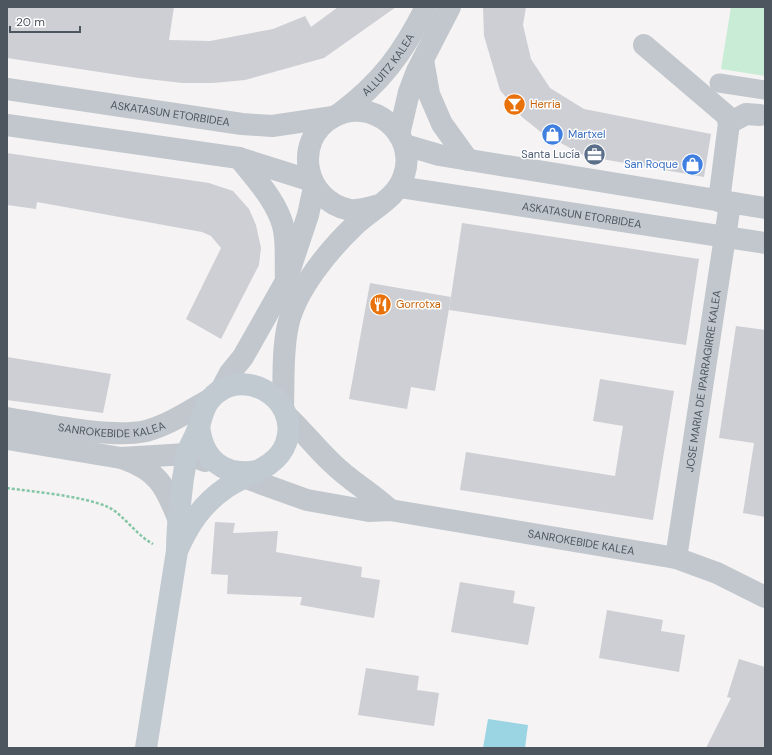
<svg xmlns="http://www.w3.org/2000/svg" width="772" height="755" font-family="'DM Sans',sans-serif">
<rect width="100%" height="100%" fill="#f5f3f3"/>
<path fill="#c8ecd6" d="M731 7H765V76L721 69Z"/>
<path fill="#9bd5e3" d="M488 719 528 725 525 748H483Z"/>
<g fill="#cdcfd4">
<path d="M7 7H174L169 40 210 41 273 29 305 16 311 27 338 7H396L324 58 245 80 213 83H182L139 78 7 58Z"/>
<path d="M483 7H526L523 25 531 59 550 88 584 109 711 134 704 177 585 156 542 133 522 117 500 90 484 36Z"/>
<path d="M7 153 209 183 233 191 249 209 256 225 261 248 259 265 221 339 186 319 221 248 211 236 202 232 37 202 36 209 7 205Z"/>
<path d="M462 223 699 259 686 345 449 310Z"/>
<path d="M370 283 451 297 435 391 411 387 407 409 349 399Z"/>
<path d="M736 326 765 330V517L743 513 754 443 719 438Z"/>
<path d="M7 357 111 374 103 413 7 400Z"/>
<path d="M600 379 674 391 653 520 460 490 466 452 615 476 623 426 593 421Z"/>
<path d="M215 522 235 523 233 533 278 531 276 552 362 567 361 577 380 580 374 618 300 605 302 597 227 594 228 575 211 574Z"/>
<path d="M460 582 515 591 513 603 535 607 528 645 451 632Z"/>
<path d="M607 610 663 620 661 631 685 635 679 672 599 658Z"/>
<path d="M739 659 765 667V748H706L731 698 727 697Z"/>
<path d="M366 668 419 676 417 690 439 693 434 726 358 715Z"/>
</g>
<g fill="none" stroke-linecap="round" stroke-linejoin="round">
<path stroke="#84c6a5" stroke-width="2.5" stroke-dasharray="3 2" stroke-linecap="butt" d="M7 488C35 492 83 496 108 507 123 514 136 535 153 544"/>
<path stroke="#c1c7cd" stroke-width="19" d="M719 83 765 90"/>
<g stroke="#c1c7cd" stroke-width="22">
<path d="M644 45 726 115 729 123 719 201"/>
<path d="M423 60 429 94 442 124 468 160"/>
<path id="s1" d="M339 114C381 83 403 53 426 7"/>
<path d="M729 123 746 114 760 115"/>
<path d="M399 135 409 92 417 71 450 7"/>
<path d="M405 145 439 155 765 208"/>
<path d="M239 158C254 177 271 195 280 217 288 235 285 260 286 279"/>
<path id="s2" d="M399 187 765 243"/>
<path d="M287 416C303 431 316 448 332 463 350 481 372 493 390 510"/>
<path id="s3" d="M7 418C45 424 110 439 146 431 169 425 189 411 209 400"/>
<path d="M7 439 121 458 187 454 205 461"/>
<path d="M124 459C158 471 165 486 178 518"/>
<path id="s4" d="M232 472 243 477 307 500 369 511 390 510 676 558 717 573 765 597"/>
<path id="s5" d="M676 558 730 204"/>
</g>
<g stroke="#c1c7cd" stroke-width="22">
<path id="s6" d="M7 89 242 124 272 126 333 117"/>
<path d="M7 125 239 158 312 181"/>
<path d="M221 390 230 373 243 357 286 281 308 215 314 187"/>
<path d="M283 407C284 380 282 352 288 325 296 290 328 251 354 226 371 209 397 199 404 175 418 134 371 95 333 117 292 140 304 201 350 210 360 211 369 208 379 205"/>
</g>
<g stroke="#c1c9d1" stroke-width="22">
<path d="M199 425C202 459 223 477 257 471"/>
<path d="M146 748 177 551C177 526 180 503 183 478 185 470 185 462 187 454 190 444 196 436 199 426 202 417 203 409 209 401 238 362 302 397 286 443 277 468 247 474 227 487 202 504 189 524 177 551"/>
</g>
</g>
<defs>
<symbol id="bar-disc" viewBox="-11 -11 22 22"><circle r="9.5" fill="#e8710a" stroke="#fff"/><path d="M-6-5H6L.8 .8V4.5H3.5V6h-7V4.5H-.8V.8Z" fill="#fff"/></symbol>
<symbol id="shop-disc" viewBox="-11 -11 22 22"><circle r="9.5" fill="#3f7fe0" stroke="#fff"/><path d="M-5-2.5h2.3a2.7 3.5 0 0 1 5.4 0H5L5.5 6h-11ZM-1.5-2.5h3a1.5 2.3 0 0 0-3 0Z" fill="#fff"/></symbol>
<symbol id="office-disc" viewBox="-11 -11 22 22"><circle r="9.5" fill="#5c6f8a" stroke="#fff"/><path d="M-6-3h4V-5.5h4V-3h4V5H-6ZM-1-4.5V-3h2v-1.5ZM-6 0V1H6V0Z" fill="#fff"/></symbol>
<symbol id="restaurant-disc" viewBox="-11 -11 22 22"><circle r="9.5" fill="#e8710a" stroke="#fff"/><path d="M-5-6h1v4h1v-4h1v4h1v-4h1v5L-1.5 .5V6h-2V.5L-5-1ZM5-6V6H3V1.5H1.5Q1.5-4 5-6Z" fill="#fff"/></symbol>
</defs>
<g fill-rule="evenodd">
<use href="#bar-disc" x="502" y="92" width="25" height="25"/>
<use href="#shop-disc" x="540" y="122" width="25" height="25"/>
<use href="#office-disc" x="582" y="142" width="25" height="25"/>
<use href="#shop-disc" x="680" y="152" width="25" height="25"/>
<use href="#restaurant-disc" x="368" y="292" width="25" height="25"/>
</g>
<g text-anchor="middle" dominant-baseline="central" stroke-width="3" stroke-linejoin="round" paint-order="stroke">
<g font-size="11" fill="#4d565e" stroke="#fff">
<text stroke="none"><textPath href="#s1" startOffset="70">ALLUITZ KALEA</textPath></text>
<text stroke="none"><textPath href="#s6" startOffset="165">ASKATASUN ETORBIDEA</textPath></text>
<text stroke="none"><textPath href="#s2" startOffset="185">ASKATASUN ETORBIDEA</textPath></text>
<text stroke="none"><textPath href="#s5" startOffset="179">JOSE MARIA DE IPARRAGIRRE KALEA</textPath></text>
<text stroke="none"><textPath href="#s3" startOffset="106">SANROKEBIDE KALEA</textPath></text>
<text stroke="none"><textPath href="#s4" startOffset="358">SANROKEBIDE KALEA</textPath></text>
</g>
<g font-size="11" fill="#c56008" stroke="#fff" text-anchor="start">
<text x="530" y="104">Herria</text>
<text x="396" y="304">Gorrotxa</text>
</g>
<g font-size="11" fill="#366cbe" stroke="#fff" text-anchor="start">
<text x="568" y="134">Martxel</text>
<text x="678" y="164" text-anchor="end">San Roque</text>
</g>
<g font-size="11" fill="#4e5e75" stroke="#fff" text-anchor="end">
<text x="580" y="154">Santa Lucía</text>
</g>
</g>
<rect width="772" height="755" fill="none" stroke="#4d565e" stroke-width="16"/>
<path d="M10 26v6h70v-6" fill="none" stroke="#4d565e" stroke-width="2"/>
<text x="16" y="26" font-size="12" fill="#4d565e" stroke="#ffffff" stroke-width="3" paint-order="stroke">20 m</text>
</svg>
